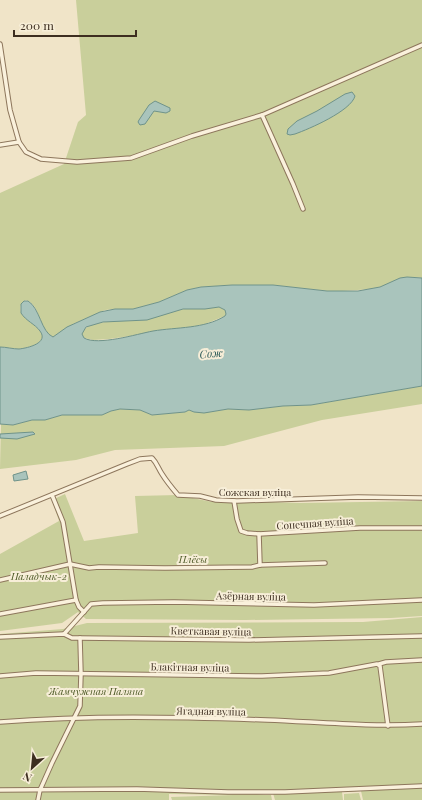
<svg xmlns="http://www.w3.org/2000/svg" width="422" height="800" font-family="'Playfair Display',serif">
<rect width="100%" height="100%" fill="#f0e4c8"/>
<g fill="#c9cf9b">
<path d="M76 0H422V278L415 277 373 289 342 291H327L273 285H232L201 287 187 290 159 302 133 309H115L105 310 73 324 53 337C39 331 41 305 26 300 20 303 20 307 21 313 26 320 35 324 40 331 49 343 28 348 19 349 13 349 6 347 0 347V193L64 164 78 122 86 115Z"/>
<path d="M219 307 225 310 226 314 225 316 205 324 192 327 109 339 93 340 84 338 81 334C87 318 128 322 142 320 157 318 170 311 184 309 196 307 207 309 219 307Z"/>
<path d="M422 386V404L322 420 224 446 115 450 76 460 0 469 1 424 13 425 32 420H45L62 415H102L111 411 120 409 140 410 152 415 185 412 189 410 194 412H210L228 409 249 410 283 406 311 405Z"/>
<path d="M65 494 84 541 138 533 135 496 178 495 212 502 234 501 300 503 422 501V616L391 618 246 620 86 619 78 612 62 623 0 631V554L59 521 52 500Z"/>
<path d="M422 617V800H363L361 791 342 792 343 800H275L273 793 257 795H271L272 800H172L171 797 233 795 169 794V800H0V634L63 629 87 623 363 622Z"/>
<path d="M359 793 361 800H344V794Z"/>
</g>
<g fill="#a9c4bc" stroke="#6f938a" fill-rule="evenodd">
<path d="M352 92 355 96C351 111 309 129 295 134L290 135 287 134 288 129 297 121 317 111 345 94Z"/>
<path d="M155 101 170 108V111L166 113 154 111 145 124 140 125 138 122 139 120 149 105Z"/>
<path d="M407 277 422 278V386L311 405 283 406 249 410 228 409 204 413 194 412 189 410 185 412 152 415 140 410 120 409 111 411 102 415H62L45 420H32L13 425 0 424V347C6 347 13 349 19 349 28 348 49 343 40 331 35 324 26 321 21 313V304L24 301H28C40 308 41 332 53 337L67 327 100 312 115 309H133L159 302 187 290 201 287 232 285H273L327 291H358L380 287 400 278ZM219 307 225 310 226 314 225 316C204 329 177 327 153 331 137 334 98 346 84 338L82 334 86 327 103 322 147 320 183 309H205Z"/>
<path d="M33 432 35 434 17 439 0 438V434Z"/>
<path d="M26 471 28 479 14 481 13 475Z"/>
</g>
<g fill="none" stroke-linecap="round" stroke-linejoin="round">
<defs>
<g id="street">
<path d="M0 44 10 110 19 142 26 152 41 159 77 162 131 158 192 136 262 115 422 45"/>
<path d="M262 115 293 184 303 209"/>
<path d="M0 145 19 142"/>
<path d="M52 495 63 522 76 600 79 607 84 612"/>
<path d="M234 501 237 519 241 531 247 533 259 534 360 528H422"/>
<path d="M0 516 127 464 140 459 152 458C157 463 158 468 162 474 167 482 172 488 178 495L200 496 216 500 237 501 358 497 422 498"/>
<path d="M260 565 325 563"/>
<path d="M0 580 70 564 89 568 99 567 165 568 252 567 260 565 259 534"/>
<path d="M0 614 76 600"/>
<path d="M64 634 91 604 103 603 174 602 314 605 422 600"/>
<path d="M0 637 64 634 72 638H80L249 640 422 636"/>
<path d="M379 664 386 662 422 660"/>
<path d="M0 676 36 673 262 676 329 673 377 664 380 666 388 726"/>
<path d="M0 722C89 715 178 717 267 720 319 722 370 727 422 724"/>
<path d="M0 790 137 789 228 792H285L422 786"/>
<path d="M38 800 40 790 52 763 80 706 81 674 80 638"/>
</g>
</defs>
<use href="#street" stroke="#8d765c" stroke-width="5.5"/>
<use href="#street" stroke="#faf1dc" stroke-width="3.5"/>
</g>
<g text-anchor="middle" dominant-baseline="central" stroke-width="4" stroke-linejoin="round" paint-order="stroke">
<g font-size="10" fill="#3d2e20" stroke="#f7eed8">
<text x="255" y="492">Сожская вуліца</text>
<text transform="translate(315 523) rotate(-4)">Сонечная вуліца</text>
<text transform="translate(251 596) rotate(1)">Азёрная вуліца</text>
<text transform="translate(211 631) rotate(1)">Кветкавая вуліца</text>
<text transform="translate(190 667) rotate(1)">Блакітная вуліца</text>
<text transform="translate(211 711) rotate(1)">Ягадная вуліца</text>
</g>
<g font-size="10" font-style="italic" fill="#4d5a26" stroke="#f7eed8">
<text x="193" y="559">Плёсы</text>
<text x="39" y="576">Наладчык-2</text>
<text x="96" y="691">Жамчужная Паляна</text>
</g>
<g font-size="11" font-style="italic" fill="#2f5d5a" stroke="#f7eed8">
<text transform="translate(211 353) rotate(-5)">Сож</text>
</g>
</g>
<g transform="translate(32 768) rotate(207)" stroke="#f7eed8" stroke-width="3" paint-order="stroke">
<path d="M0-3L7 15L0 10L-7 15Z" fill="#3d2e20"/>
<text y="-6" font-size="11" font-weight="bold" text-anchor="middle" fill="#3d2e20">N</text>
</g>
<path d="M14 30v6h122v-6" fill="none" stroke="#3d2e20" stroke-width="2"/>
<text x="20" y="30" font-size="12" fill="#3d2e20" stroke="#f7eed8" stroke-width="3" paint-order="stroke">200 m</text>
</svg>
